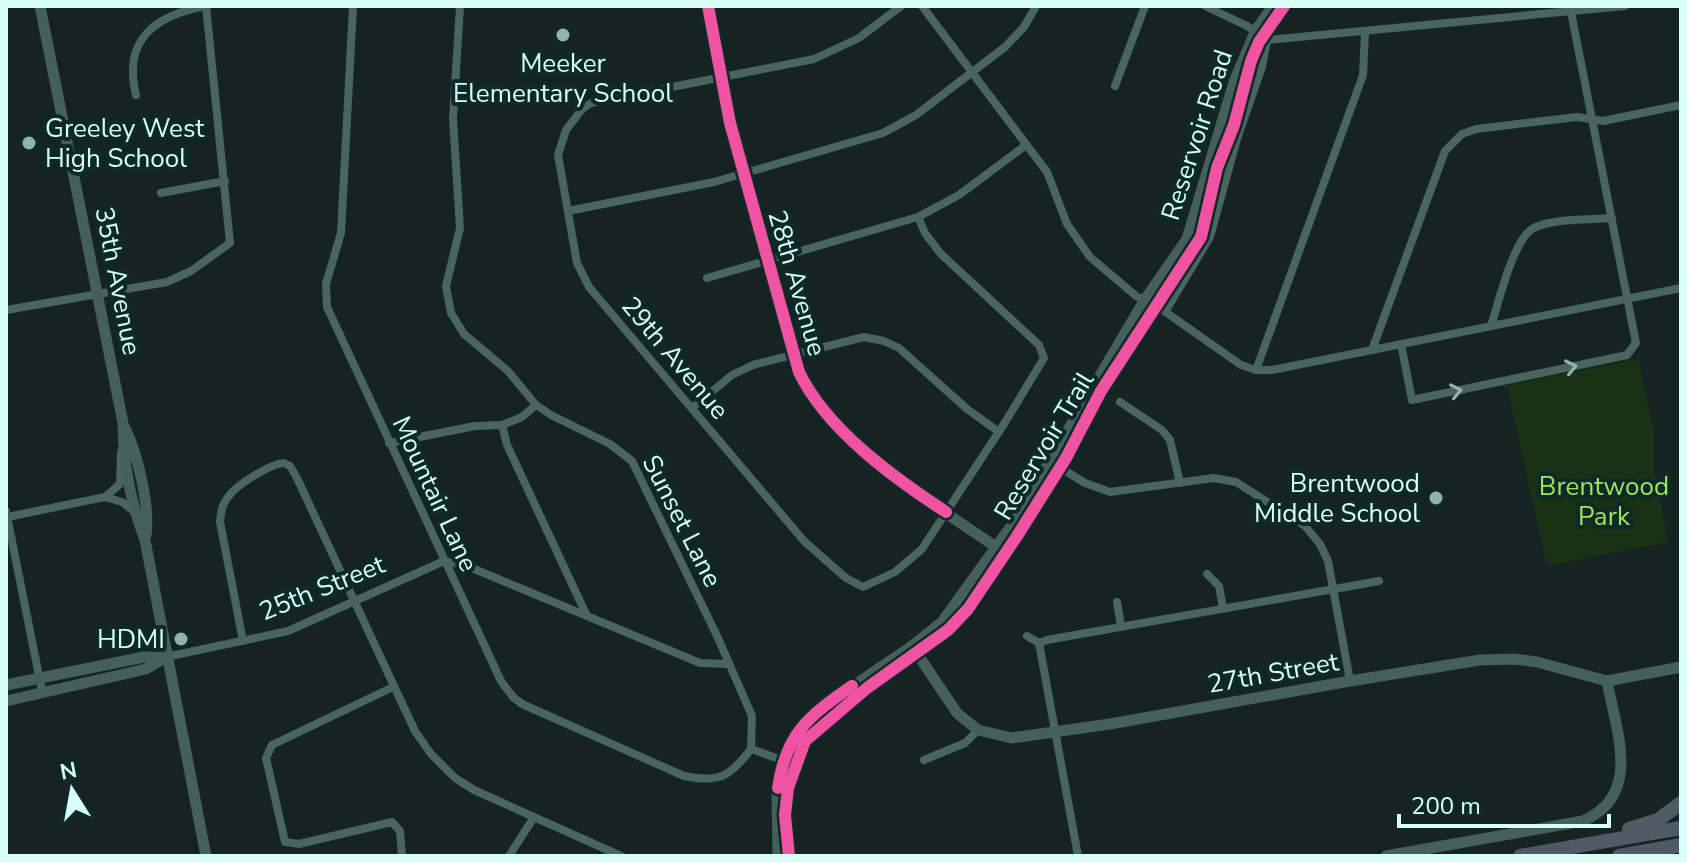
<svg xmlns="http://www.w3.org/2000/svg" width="1687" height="862" font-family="'Nunito Sans',sans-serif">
<rect width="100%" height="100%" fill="#152322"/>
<path fill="#193114" d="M1638 359 1653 427V465L1668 542 1547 566 1507 385Z"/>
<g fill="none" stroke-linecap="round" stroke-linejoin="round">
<g stroke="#4a645f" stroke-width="8">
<path d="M353 6 341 233 326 284 327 307 501 681 513 697 522 704 684 776C719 783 730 777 751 749L782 760"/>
<path d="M460 6 453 119 460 228 446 286 451 313 464 334 508 371 536 405 551 415 610 444 632 461 718 638 752 716 751 749"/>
<path d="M901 6 859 38 814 59 591 103 582 109 566 130 558 155 577 263 589 287 804 541 846 578 863 587 895 572 922 549 1004 424 1044 358 1039 345 940 253 925 233 918 217"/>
<path d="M922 6 1047 172 1067 224 1090 257 1136 296 1157 306 1241 365 1256 370H1272L1681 288"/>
<path d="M1205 6 1247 26 1267 40 1625 6"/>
<path d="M1115 86 1145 6"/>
<path d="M136 95C122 39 156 15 206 6"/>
<path d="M161 193 225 181"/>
<path d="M568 211 714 182 883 133 916 115 1005 47 1024 27 1036 6"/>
<path d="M707 278 918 217 959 195 1026 145"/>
<path d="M6 310 167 282 191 271 230 243 206 6"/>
<path d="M1165 312 1210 237 1237 139 1262 67 1267 40"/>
<path d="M1491 326C1499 302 1512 243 1532 229 1550 218 1591 220 1612 218"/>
<path d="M1401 344 1412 400 1627 355 1636 343 1571 12"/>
<path d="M1372 350 1445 151 1462 134 1476 129 1577 117 1603 121 1681 105"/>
<path d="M1256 370 1363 75 1365 32"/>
<path d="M1120 402 1162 430 1170 440 1180 483"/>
<path d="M692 408 732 375 753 365 864 337 884 341 899 348 967 409 999 432"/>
<path d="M502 425 507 445 586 614"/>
<path d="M389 443 475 426 502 425 522 417 536 405"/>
<path d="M1051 462 1085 483 1110 492 1214 478 1236 482 1305 526 1320 544 1328 561 1350 681"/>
<path d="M105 497 120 484 121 452"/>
<path d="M6 511 42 691"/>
<path d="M7 517 105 497 122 502 136 513"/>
<path d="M1207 574 1219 586 1223 608"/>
<path d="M1117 602 1121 626"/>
<path d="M1027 636 1039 643 1047 640 1379 581"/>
<path d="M243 641 220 522C221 512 222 504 228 497 236 485 270 464 284 463L290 466 296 476 415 731 431 754 455 778 474 790 621 856"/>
<path d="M1039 643 1078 856"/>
<path d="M166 657 288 631 444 561 467 566 700 663 728 664"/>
<path d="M393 687 272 745 266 758 285 842 299 844 392 822 400 831 402 856"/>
<path d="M924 760 965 743 978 730"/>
<path d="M509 856 534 817"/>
</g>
<g stroke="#455f5b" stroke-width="11">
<path d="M40 6 123 423C123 462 131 504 145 540L206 856"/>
<path d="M708 6 730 123 797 366C818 434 938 507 996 547"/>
<path d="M125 428C138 455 150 506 146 535"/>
<path d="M912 646 957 713 978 730 1012 738 1110 724 1350 681 1480 660 1514 659 1537 662 1607 681 1681 667"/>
<path d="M6 685 144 657H166"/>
<path d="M6 701 146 669 166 657"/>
<path d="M778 856 777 791 782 760 792 741 808 719 825 705 912 646 942 622 1012 525 1144 301 1187 239 1234 82 1256 30 1273 6"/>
<path d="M1386 856 1583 821C1643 795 1616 731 1607 681"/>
</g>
<g stroke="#505a67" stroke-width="14">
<path d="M1629 829 1658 820 1681 803"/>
<path d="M1520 856 1681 828"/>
<path d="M1619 856 1681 845"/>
</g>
<defs>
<g id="cycleway">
<path d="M708 6 730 123 799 372C826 429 894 478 946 512"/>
<path d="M778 788C786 733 809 716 852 686"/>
<path d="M789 856 785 815 788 788 805 741 867 688 948 630 968 609 1017 536 1066 458 1101 391 1201 237 1217 168 1234 125 1251 61 1259 42 1284 6"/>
</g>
</defs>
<use href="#cycleway" stroke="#0f2927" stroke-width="17"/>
<use href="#cycleway" stroke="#f153a3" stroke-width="12"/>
</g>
<defs><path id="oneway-chevron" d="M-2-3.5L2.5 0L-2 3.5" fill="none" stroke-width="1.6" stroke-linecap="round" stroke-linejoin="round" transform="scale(2)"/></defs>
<g stroke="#90b2ac">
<use href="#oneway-chevron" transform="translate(1571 367) rotate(-12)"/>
<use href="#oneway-chevron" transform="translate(1456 391) rotate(-12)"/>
</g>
<g fill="#93b2ae" stroke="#0f2927" stroke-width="3">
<circle cx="563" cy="35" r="8"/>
<circle cx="29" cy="143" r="8"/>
<circle cx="1436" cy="498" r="8"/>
<circle cx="181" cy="639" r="8"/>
</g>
<g text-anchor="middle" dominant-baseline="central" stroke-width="8" stroke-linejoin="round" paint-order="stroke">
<g font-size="26" fill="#d7fffa" stroke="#0f2927" text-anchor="end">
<text x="563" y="63" text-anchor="middle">Meeker<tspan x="563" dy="30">Elementary School</tspan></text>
<text x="45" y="128" text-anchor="start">Greeley West<tspan x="45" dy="30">High School</tspan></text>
<text x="1420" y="483">Brentwood<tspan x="1420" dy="30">Middle School</tspan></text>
<text x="165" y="639">HDMI</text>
</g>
<g font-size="26" fill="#d7fffa" stroke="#0f2927">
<text transform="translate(1197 135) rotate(-72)">Reservoir Road</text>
<text transform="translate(118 281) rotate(79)">35th Avenue</text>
<text transform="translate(797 283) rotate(74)">28th Avenue</text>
<text transform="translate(675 358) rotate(50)">29th Avenue</text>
<text transform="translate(1044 446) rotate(-59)">Reservoir Trail</text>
<text transform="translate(435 494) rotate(65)">Mountair Lane</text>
<text transform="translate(682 521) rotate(63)">Sunset Lane</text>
<text transform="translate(322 588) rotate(-22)">25th Street</text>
<text transform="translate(1273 673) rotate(-10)">27th Street</text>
</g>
<g font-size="26" fill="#9ee55d" stroke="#0f2927">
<text x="1604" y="486">Brentwood<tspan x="1604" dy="30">Park</tspan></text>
</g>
</g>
<rect width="1687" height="862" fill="none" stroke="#d7fffa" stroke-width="16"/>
<g transform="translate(72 790) rotate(349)" stroke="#0f2927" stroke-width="6" paint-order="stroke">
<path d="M0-6L14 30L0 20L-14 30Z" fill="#d7fffa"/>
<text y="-12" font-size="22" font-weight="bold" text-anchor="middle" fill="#d7fffa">N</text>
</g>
<path d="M1399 814v12h210v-12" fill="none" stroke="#d7fffa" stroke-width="4"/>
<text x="1411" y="814" font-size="24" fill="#d7fffa" stroke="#0f2927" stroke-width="6" paint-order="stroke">200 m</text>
</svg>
